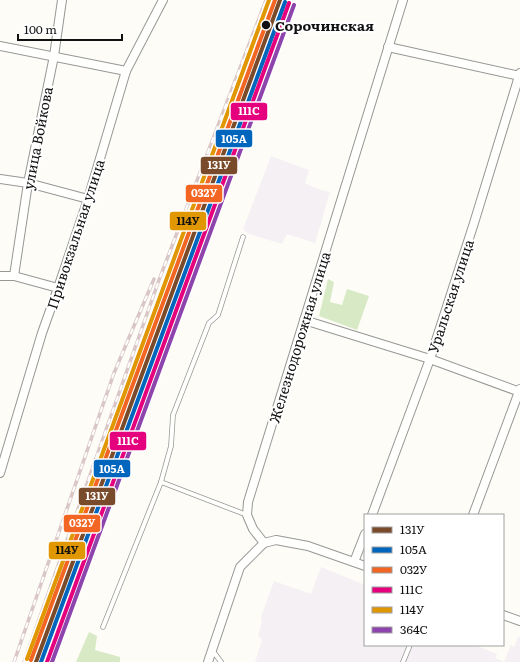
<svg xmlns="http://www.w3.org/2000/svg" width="520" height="662" font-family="Literata,serif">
<rect width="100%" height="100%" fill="#fdfcf7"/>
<g fill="#f5f0f3">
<path d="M271 156 309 170 305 183 318 189 330 192 315 243 287 234 282 244 249 234 243 229Z"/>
<path d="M321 567 365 585V645H475L497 654 495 658 504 662 511 645 514 647 518 637H520V662H255L262 640 258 636 262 622 261 617 274 581 311 594Z"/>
</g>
<g fill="#d8eac5">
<path d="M328 279 334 282 330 302 342 305 347 289 369 296 357 330 319 316Z"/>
<path d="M89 632 97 636 95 650 120 657V662H76Z"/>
</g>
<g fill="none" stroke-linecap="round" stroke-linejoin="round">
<defs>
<g id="service">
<path d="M161 482 247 515"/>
<path d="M103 627 161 482 171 446 173 415 209 323 218 315 243 237"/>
<path d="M212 650 221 662"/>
<path d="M403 662 410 645"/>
</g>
<g id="minor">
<path d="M0 46 126 71"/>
<path d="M388 47 520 76"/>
<path d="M0 179 28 183 88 199"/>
<path d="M0 276H14L58 288"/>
<path d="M14 276 28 183 54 56 62 0"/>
<path d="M304 320 430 359 520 392"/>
<path d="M0 473 42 333 58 288 88 199 126 71 163 0"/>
<path d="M372 515 430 359 474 223 520 73"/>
<path d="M473 515 520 389"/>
<path d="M264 543 253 529 247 515 248 502 403 0"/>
<path d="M264 543 276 540 308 546 365 566"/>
<path d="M354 562 365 534"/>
<path d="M503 615 520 621"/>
<path d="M208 662 240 567 264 543"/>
</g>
</defs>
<use href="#service" stroke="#979795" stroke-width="5.5"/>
<use href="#minor" stroke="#979795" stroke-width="10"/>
<use href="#service" stroke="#fffffe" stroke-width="4"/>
<use href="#minor" stroke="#fffffe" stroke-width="8"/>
<defs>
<g id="rail">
<path d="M14 662 114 373 154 279"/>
<path d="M24 662 159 280 266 0"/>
</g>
</defs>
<use href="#rail" stroke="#d9c6c7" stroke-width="3.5"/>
<use href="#rail" stroke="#fff" stroke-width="2" stroke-dasharray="6" stroke-linecap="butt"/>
<defs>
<path id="rail-1" d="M36 662 280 0"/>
<path id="rail-2" d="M41 662 285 2"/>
<path id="rail-3" d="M31 660 275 0"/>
<path id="rail-4" d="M47 662 289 3"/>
<path id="rail-5" d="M27 659 269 0"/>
<path id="rail-6" d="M52 662 294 5"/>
</defs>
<use href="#rail-1" stroke="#fff" stroke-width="7"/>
<use href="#rail-2" stroke="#fff" stroke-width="7"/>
<use href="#rail-3" stroke="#fff" stroke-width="7"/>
<use href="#rail-4" stroke="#fff" stroke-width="7"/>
<use href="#rail-5" stroke="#fff" stroke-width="7"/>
<use href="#rail-6" stroke="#fff" stroke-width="7"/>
<use href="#rail-1" stroke="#7a4b2a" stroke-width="4"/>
<use href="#rail-2" stroke="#0065bd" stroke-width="4"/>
<use href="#rail-3" stroke="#f26522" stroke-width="4"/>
<use href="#rail-4" stroke="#e5007d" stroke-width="4"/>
<use href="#rail-5" stroke="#e09702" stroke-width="4"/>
<use href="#rail-6" stroke="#8e44ad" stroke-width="4"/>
</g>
<circle fill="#111" stroke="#fff" stroke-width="1.5" cx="266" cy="25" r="5"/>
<g text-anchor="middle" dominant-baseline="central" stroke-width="4" stroke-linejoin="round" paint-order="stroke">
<g font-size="14" font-weight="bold" fill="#111" stroke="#fff" text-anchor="start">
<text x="275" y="25">Сорочинская</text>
</g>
<g font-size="14" fill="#111" stroke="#fff">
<text transform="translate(37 138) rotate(-79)">улица Войкова</text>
<text transform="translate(75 234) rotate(-72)">Привокзальная улица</text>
<text transform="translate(450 296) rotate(-72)">Уральская улица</text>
<text transform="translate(299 337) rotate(-73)">Железнодорожная улица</text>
</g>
</g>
<g stroke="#fff" stroke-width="1.5">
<rect x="230" y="102" width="38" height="19" rx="4" fill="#e5007d"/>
<rect x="215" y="129" width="38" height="19" rx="4" fill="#0065bd"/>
<rect x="200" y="156" width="38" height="19" rx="4" fill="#7a4b2a"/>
<rect x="185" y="184" width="38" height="19" rx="4" fill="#f26522"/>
<rect x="169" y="211" width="38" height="20" rx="4" fill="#e09702"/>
<rect x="109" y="431" width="38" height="20" rx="4" fill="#e5007d"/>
<rect x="93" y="459" width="38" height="19" rx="4" fill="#0065bd"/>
<rect x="78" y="487" width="38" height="19" rx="4" fill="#7a4b2a"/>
<rect x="63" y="514" width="38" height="19" rx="4" fill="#f26522"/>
<rect x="48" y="541" width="38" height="19" rx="4" fill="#e09702"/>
</g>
<g font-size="11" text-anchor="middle" font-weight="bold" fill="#fff">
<text x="249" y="115">111С</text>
<text x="234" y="143">105А</text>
<text x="219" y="169">131У</text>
<text x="204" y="197">032У</text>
<text x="128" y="445">111С</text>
<text x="112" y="473">105А</text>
<text x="97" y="500">131У</text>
<text x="82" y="527">032У</text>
</g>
<g font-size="11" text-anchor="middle" font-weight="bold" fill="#111">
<text x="188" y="225">114У</text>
<text x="67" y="554">114У</text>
</g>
<rect x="364" y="514" width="140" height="132" fill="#ffffff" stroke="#a0a0a0"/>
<rect x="372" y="527" width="20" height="6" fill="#7a4b2a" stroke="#a0a0a0"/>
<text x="400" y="534" font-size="12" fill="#111111">131У</text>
<rect x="372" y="547" width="20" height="6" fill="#0065bd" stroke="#a0a0a0"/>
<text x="400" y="554" font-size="12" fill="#111111">105А</text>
<rect x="372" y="567" width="20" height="6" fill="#f26522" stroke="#a0a0a0"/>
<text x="400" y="574" font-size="12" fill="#111111">032У</text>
<rect x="372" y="587" width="20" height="6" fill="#e5007d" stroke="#a0a0a0"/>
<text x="400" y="594" font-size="12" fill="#111111">111С</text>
<rect x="372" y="607" width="20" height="6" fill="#e09702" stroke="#a0a0a0"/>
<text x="400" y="614" font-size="12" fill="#111111">114У</text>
<rect x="372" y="627" width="20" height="6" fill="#8e44ad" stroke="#a0a0a0"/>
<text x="400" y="634" font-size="12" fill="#111111">364С</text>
<path d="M18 34v6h104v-6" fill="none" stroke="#111111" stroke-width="2"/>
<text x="24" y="34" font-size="12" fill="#111111" stroke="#ffffff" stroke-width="3" paint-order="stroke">100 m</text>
</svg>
